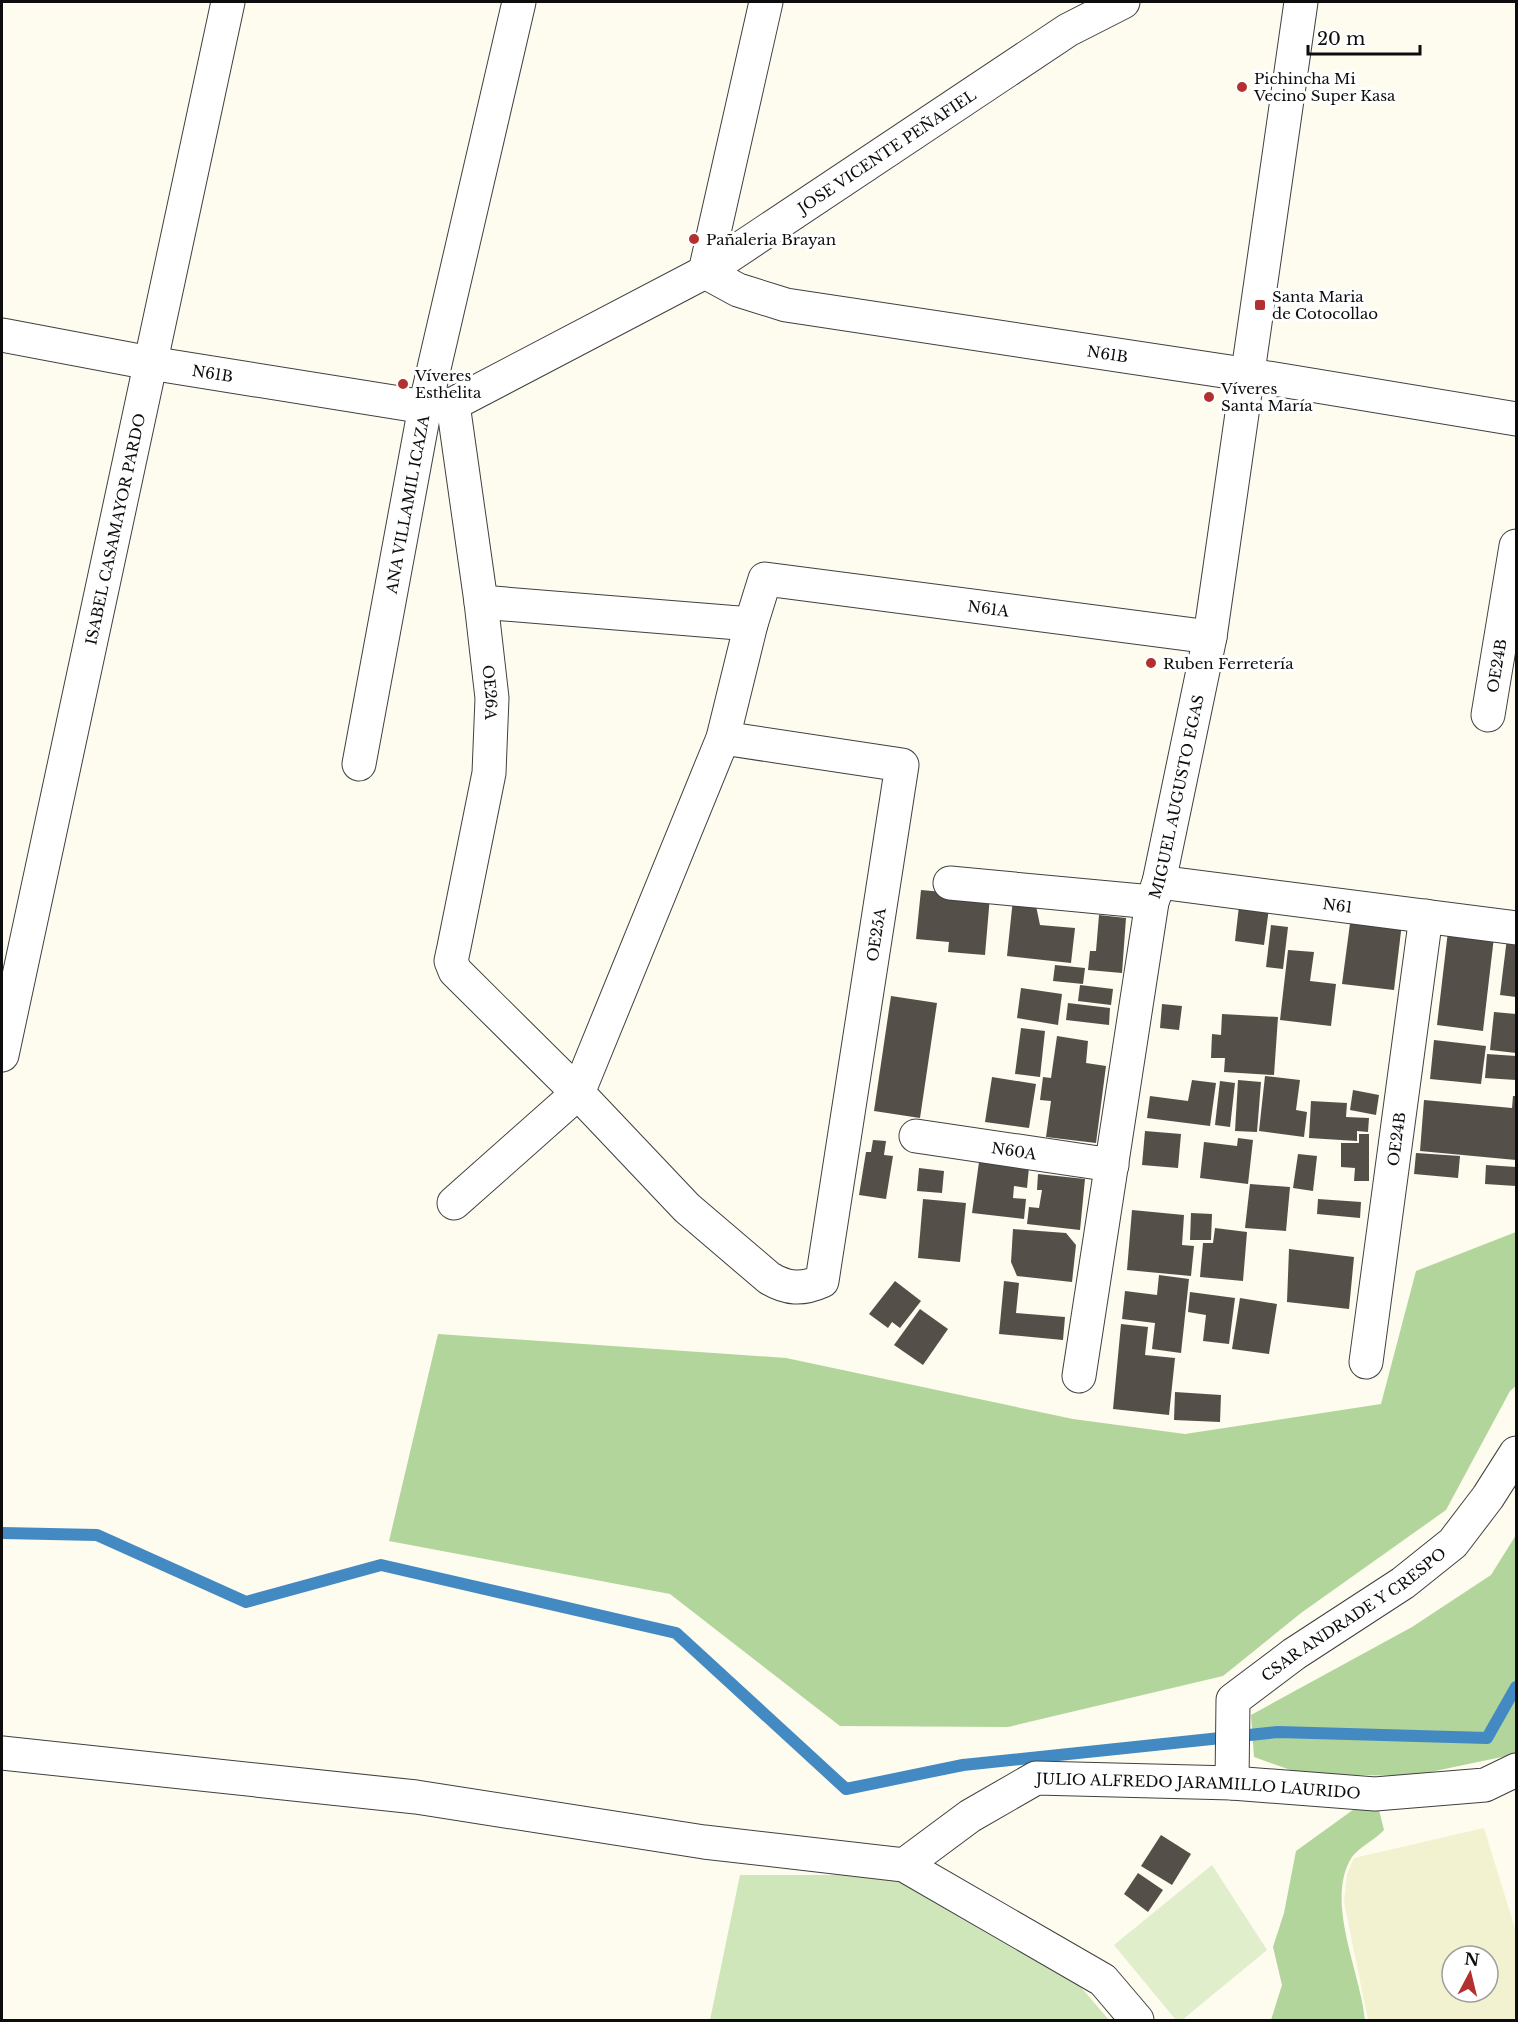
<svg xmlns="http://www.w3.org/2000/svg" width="1518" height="2022" font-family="'Libre Baskerville',serif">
<rect width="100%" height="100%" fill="#fefbef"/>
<path fill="#f2f1d0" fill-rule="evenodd" d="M1484 1828 1516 1932V2020H1368L1344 1902 1347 1874 1354 1858ZM1452 1956H1488V1992H1452Z"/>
<path fill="#cfe6bb" d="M740 1875H903L1073 1978 1109 2020H710Z"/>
<g fill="#b2d59b">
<path d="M1516 1232V1386L1510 1391 1446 1510 1301 1613 1223 1676 1008 1727 840 1726 670 1594 389 1541 438 1334 786 1358 1073 1419 1185 1434 1381 1404 1416 1271Z"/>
<path d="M1516 1535V1754L1411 1776 1302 1774 1254 1757 1251 1715 1412 1627 1491 1575Z"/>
<path d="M1375 1794 1384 1830C1375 1840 1359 1847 1352 1857 1324 1900 1361 1973 1365 2020H1271L1282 1985 1273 1947 1284 1913 1296 1851Z"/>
</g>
<path fill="#e0eecc" d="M1212 1865 1267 1950 1182 2020H1176L1114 1945Z"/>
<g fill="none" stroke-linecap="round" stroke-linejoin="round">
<path stroke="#438ac3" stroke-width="12" d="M2 1533 97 1535 246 1602 381 1565 676 1633 846 1789 963 1765 1278 1732 1487 1738 1516 1687"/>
</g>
<g fill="#554f4a">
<path d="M921 890 990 896 985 955 948 952 949 942 916 939Z"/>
<path d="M1240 897 1270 901 1264 945 1235 941Z"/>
<path d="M1013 899 1035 901 1040 925 1075 928 1071 963 1007 956Z"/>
<path d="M1099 915 1126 918 1122 973 1088 970 1090 951H1096Z"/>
<path d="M1351 916 1402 923 1394 990 1342 984Z"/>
<path d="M1271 925 1288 927 1283 969 1266 967Z"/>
<path d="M1448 931 1494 937 1483 1031 1437 1025Z"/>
<path d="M1507 938 1516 939V997L1500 995Z"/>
<path d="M1288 950 1314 952 1310 981 1336 984 1331 1026 1280 1020Z"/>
<path d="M1055 965 1085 968 1083 984 1053 981Z"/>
<path d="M1080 985 1113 989 1111 1005 1078 1001Z"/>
<path d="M1021 988 1062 994 1058 1025 1017 1018Z"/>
<path d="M891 996 937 1003 920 1118 874 1111Z"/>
<path d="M1068 1003 1110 1008 1109 1025 1066 1020Z"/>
<path d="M1162 1004 1182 1006 1179 1030 1160 1028Z"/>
<path d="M1494 1012 1516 1014V1053L1490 1050Z"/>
<path d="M1222 1014 1278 1017 1274 1075 1224 1072 1225 1058H1211L1212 1034 1221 1035Z"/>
<path d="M1021 1028 1045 1031 1040 1077 1015 1074Z"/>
<path d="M1057 1036 1088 1041 1086 1063 1106 1066 1096 1143 1046 1137 1051 1101 1040 1100 1043 1077 1051 1078Z"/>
<path d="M1434 1040 1486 1046 1481 1084 1430 1079Z"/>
<path d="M1487 1054 1516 1056V1080L1485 1078Z"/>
<path d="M1265 1076 1300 1080 1296 1110 1307 1112 1304 1137 1259 1131Z"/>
<path d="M992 1077 1036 1084 1029 1128 985 1122Z"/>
<path d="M1192 1080 1216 1083 1210 1126 1147 1118 1150 1096 1188 1101Z"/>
<path d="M1238 1080 1261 1082 1257 1132 1235 1131Z"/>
<path d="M1220 1081 1235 1083 1230 1127 1215 1125Z"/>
<path d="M1353 1090 1379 1095 1376 1115 1350 1110Z"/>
<path d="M1513 1096H1516V1160L1420 1151 1424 1100 1512 1108Z"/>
<path d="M1311 1101 1347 1103 1346 1117 1369 1118 1368 1132 1357 1131V1141L1309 1138Z"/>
<path d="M1145 1131 1181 1134 1178 1168 1142 1165Z"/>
<path d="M1359 1134H1369V1181H1354L1355 1168 1341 1167V1143H1359Z"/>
<path d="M1238 1138 1253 1140 1248 1184 1200 1178 1204 1142 1237 1146Z"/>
<path d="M873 1140 886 1141 884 1155 893 1156 886 1199 859 1195 866 1152H871Z"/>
<path d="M1416 1153 1460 1156 1458 1178 1414 1174Z"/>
<path d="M1298 1154 1317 1156 1313 1191 1293 1188Z"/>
<path d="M979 1162 1029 1167 1027 1188 1014 1186 1013 1198 1026 1199 1024 1219 972 1213Z"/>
<path d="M1486 1165 1516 1167V1186L1485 1184Z"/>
<path d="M919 1168 944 1171 942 1193 917 1191Z"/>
<path d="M1038 1174 1085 1179 1080 1230 1027 1224 1029 1207 1039 1208 1042 1190H1037Z"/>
<path d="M1250 1184 1290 1187 1286 1231 1245 1228Z"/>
<path d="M923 1199 966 1203 960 1262 918 1258Z"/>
<path d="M1318 1199 1361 1202 1360 1218 1317 1214Z"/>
<path d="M1132 1210 1184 1215 1182 1245 1194 1246 1191 1276 1127 1270Z"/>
<path d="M1191 1213 1212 1214 1211 1240H1190Z"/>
<path d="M1215 1228 1247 1232 1243 1281 1200 1277 1203 1243H1213Z"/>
<path d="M1013 1229 1066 1233 1076 1245 1072 1282 1017 1276 1011 1262Z"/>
<path d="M1289 1249 1354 1257 1349 1309 1287 1302Z"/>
<path d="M1159 1275 1189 1279 1181 1353 1152 1349 1155 1323 1122 1319 1125 1291 1157 1295Z"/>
<path d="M895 1281 921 1301 900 1328 892 1322 888 1328 869 1314Z"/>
<path d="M1004 1281 1019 1283 1016 1313 1065 1317 1063 1340 999 1334Z"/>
<path d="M1190 1292 1235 1298 1229 1344 1203 1341 1206 1315 1188 1312Z"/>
<path d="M1240 1298 1277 1304 1269 1354 1232 1349Z"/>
<path d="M920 1309 948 1329 923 1365 894 1345Z"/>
<path d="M1121 1324 1148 1327 1145 1355 1175 1358 1169 1415 1113 1409Z"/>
<path d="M1175 1392 1221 1395 1220 1422 1174 1420Z"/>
<path d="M1161 1835 1191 1854 1172 1885 1141 1866Z"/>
<path d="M1138 1873 1163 1890 1148 1912 1124 1894Z"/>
</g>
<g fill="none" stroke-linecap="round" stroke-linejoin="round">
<defs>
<g id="minor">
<path id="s1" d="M766 2 705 272 738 290 786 305 1250 375 1516 419"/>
<path id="s2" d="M2 335 150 363 425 407 453 404 705 272 1068 30 1123 2"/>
<path id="s3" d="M453 404 481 602 492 698 489 773 454 947 451 961 455 971 578 1093 687 1208 769 1278C787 1289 802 1290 822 1281L902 765 723 738"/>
<path d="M481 602 751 624"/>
<path id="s4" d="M1488 715 1516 546"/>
<path id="s5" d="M359 764 425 407 519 2"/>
<path id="s6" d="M1159 882 1516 928"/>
<path d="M950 883 1152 902"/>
<path id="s7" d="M2 1055 228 2"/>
<path id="s8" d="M916 1136 1112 1165"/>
<path id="s9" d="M454 1203 578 1093 723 738 751 624 765 579 1210 637"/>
<path id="s10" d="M1366 1362 1426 916"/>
<path id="s11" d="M1079 1376 1152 902 1159 882 1210 637 1301 2"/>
<path d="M2 1753 416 1797 704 1842 904 1865 1103 1980 1137 2020"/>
<path id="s12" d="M1232 1783 1233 1700 1294 1654 1403 1583 1453 1543 1488 1497 1516 1453"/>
<path id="s13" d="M904 1865 970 1816 1036 1778 1232 1783 1375 1794 1485 1785 1516 1770"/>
</g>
</defs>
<use href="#minor" stroke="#404040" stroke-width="35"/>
<use href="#minor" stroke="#fff" stroke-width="33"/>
</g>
<g fill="#b33030" stroke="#fff" stroke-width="2">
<circle cx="1242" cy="87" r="6"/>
<circle cx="694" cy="239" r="6"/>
<rect x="1254" y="299" width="12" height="12" rx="3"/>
<circle cx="403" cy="384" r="6"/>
<circle cx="1209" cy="397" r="6"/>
<circle cx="1151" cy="663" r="6"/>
</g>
<g text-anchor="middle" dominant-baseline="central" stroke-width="6" stroke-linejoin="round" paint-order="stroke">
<g font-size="15" fill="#0d0d0d" stroke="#fff" text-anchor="start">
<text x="1254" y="78">Pichincha Mi<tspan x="1254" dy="17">Vecino Super Kasa</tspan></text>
<text x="706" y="239">Pañaleria Brayan</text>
<text x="1272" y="296">Santa Maria<tspan x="1272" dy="17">de Cotocollao</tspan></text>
<text x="415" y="375">Víveres<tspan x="415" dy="17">Esthelita</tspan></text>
<text x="1221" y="388">Víveres<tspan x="1221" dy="17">Santa María</tspan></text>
<text x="1163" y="663">Ruben Ferretería</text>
</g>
<g font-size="15" fill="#0d0d0d" stroke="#fff">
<text stroke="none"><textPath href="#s2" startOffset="960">JOSE VICENTE PEÑAFIEL</textPath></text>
<text stroke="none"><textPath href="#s1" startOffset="690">N61B</textPath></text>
<text stroke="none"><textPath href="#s2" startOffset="214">N61B</textPath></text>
<text stroke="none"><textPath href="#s5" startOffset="264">ANA VILLAMIL ICAZA</textPath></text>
<text stroke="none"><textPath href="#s7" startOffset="538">ISABEL CASAMAYOR PARDO</textPath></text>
<text stroke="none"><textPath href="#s9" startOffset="939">N61A</textPath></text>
<text stroke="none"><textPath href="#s4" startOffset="50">OE24B</textPath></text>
<text stroke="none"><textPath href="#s3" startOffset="291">OE26A</textPath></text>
<text stroke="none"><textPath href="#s11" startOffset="588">MIGUEL AUGUSTO EGAS</textPath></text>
<text stroke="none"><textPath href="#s6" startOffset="180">N61</textPath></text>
<text stroke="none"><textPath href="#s3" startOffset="1420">OE25A</textPath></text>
<text stroke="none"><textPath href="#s10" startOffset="225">OE24B</textPath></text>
<text stroke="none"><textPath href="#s8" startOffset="99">N60A</textPath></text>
<text stroke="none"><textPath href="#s12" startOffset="231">CSAR ANDRADE Y CRESPO</textPath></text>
<text stroke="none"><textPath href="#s13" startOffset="321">JULIO ALFREDO JARAMILLO LAURIDO</textPath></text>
</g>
</g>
<rect width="1518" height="2022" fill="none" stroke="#0d0d0d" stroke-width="6"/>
<g transform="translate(1470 1974) rotate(7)"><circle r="28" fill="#ffffff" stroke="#9e9e9e" stroke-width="1.5"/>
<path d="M0-4.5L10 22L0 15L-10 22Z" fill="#b33030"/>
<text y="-9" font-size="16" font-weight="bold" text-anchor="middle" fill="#0d0d0d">N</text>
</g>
<path d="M1308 45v9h112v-9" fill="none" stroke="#0d0d0d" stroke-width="3"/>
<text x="1317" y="45" font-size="18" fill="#0d0d0d" stroke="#ffffff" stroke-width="4.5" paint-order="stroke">20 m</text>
</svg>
